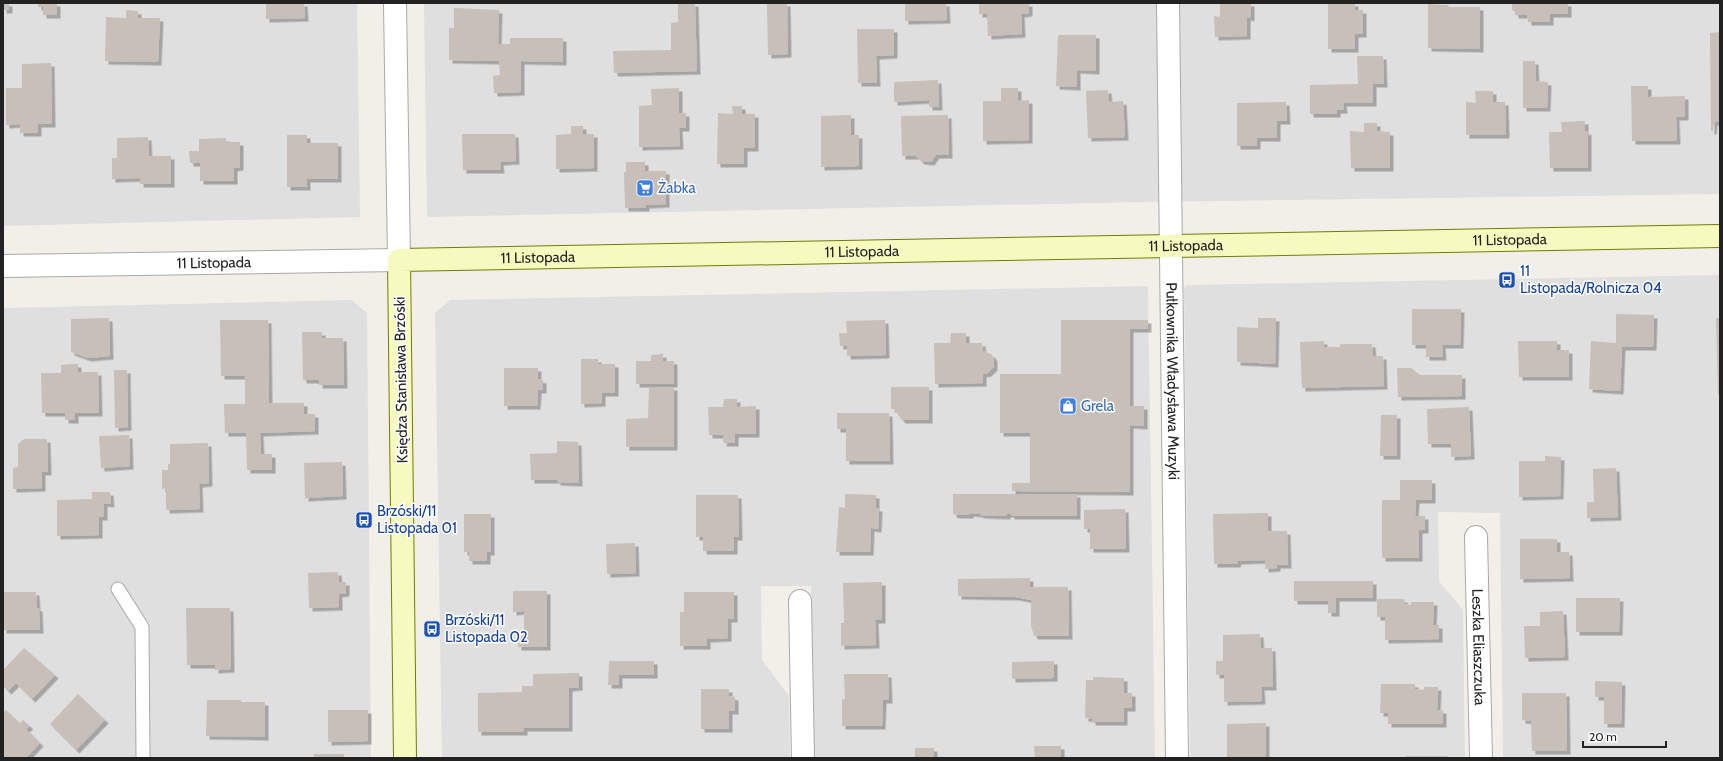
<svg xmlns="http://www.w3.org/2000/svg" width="1723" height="761" font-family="Cabin,sans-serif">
<defs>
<filter id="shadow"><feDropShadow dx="3.5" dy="3.5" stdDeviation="0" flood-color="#0004"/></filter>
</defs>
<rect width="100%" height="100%" fill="#f2efe9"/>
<g fill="#e0dfdf">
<path d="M3 3H357L360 217 3 226Z"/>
<path d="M424 3H1720V194L1142 202 427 217Z"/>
<path d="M1720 275V758H1503L1500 513 1438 512 1439 581 1463 610 1465 758H1190L1184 289 1186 285Z"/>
<path d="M1148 286 1155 758H813L811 586H761L762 660 789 696 790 758H442L435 313 450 300Z"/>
<path d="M352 300 367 313 371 758H3V308Z"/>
</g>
<g fill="#c7bfb8" filter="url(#shadow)">
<rect x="3" y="3" width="6" height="7"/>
<path d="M38 3H57V15H43V7H38Z"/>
<path d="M266 3H304L305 18 266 19Z"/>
<path d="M678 3H695L697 71 614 73 613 51 671 50V23L678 22Z"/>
<path d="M767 3H787L788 54 768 55Z"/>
<path d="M905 3H946L947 20 905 21Z"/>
<path d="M979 3H1029V13L1021 14 1022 34 988 36 987 14H979Z"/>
<path d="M1220 3H1251V18L1247 17V36L1215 37 1214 16 1220 17Z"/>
<path d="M1328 3H1355V10H1363V34H1355V49H1328Z"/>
<path d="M1512 3H1568V14H1550V22H1528L1527 15H1515V12L1512 10Z"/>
<path d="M1428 4 1448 5 1449 7H1480V49L1428 48Z"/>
<path d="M454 8 499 10 498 44H510V38H563V62L521 61V92L494 93 493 76 500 75 499 61 449 60V28H454Z"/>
<path d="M126 10 138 11V18H160L158 62 105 61 106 17 126 18Z"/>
<path d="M857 29H894V55L876 56 877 83H858Z"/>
<path d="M1720 32V122H1714L1713 131H1711L1710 33Z"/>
<path d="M1058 35H1096V71L1077 70V87L1056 86Z"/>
<path d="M1357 56H1383L1384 84H1373V103H1343L1344 110H1337V114H1310V85L1358 84Z"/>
<path d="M1523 61H1535L1536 81 1548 82 1547 108H1523Z"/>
<path d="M51 63 52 124H38V133H20V124L6 125V88H22V64Z"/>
<path d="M938 80 939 107H929V100L894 102V82Z"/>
<path d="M1631 86H1648V97L1685 96V117H1676L1677 141H1632Z"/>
<path d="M679 88V113H686V128H679L680 146 639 147V106L652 105 651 89Z"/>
<path d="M1001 88H1018V101L1029 100V140L983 141V101H1001Z"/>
<path d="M1108 90 1109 102 1123 101 1125 137 1088 138 1086 91Z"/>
<path d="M1475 91H1493V102H1505L1506 135H1466V102L1476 103Z"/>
<path d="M1286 102 1287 121H1277V138H1257V146H1237V103Z"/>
<path d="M732 106H742V114H755V148H744V164H717L718 113 733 114Z"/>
<path d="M851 115V135H859V166L821 167V116Z"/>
<path d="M948 115 949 155H936L931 162 921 161 916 156H902L901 116Z"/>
<path d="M1585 121V132L1588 131V168H1550L1549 132H1562L1561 122Z"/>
<path d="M1364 123H1377V131L1390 132V168H1351L1350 131 1364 132Z"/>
<path d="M571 126H583V134H594V168L556 169V135L571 134Z"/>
<path d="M462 134H515L516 161 500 162 501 170H463Z"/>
<path d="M287 135H307V143H338V179H307V187H287Z"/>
<path d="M148 137 149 156H171V184H140V178L112 179V158H117V138Z"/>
<path d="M226 138V142H240V167L234 168V181H200V163H190L189 151H199V139Z"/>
<path d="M626 162H645V171H666V204L646 205V208H625L624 172H626Z"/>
<path d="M1412 309H1461L1460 345H1442L1443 357H1426V345H1412Z"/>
<path d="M1616 314 1654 315 1653 347H1622L1620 391 1589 389 1591 341 1616 343Z"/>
<path d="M109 318 110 356 88 358 71 352V319Z"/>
<path d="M1258 318H1276L1275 364 1237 362V327L1258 328Z"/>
<path d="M1716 318H1720V395H1718Z"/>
<path d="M220 320H268L269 403H304V414H315V431L260 433 261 454H272V470H247L246 433H225L224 404H245V376H221Z"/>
<path d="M885 320 886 355 847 356V346H840L839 333H847L846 321Z"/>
<path d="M1061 320H1148V329H1130V406H1144V426L1130 425V492L1012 491V483H1030V433H1000V374H1061Z"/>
<path d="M302 332H322V338H343L344 385H319V380H303Z"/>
<path d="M951 333H966V343H982L983 351 991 354 994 358V367L988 373 983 374V383L935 384 934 343H950Z"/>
<path d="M1324 341V347H1340V344H1372L1373 356H1383L1384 386 1302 388 1300 342Z"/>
<path d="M1518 341H1557V350H1569V377H1519Z"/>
<path d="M663 354V361H674V384H636V361H651V355Z"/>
<path d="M581 359H598V364H615V393H602V403L581 404Z"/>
<path d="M70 364H78V372H98L99 413H75V420H65V413H42L41 373H61V365Z"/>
<path d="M504 368H538V379L543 380V390H538L537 406H504Z"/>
<path d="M1397 368H1411L1420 375H1462V396L1398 397Z"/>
<path d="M114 370H127L128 427 115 428Z"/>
<path d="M649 387H674V447H626V419L648 418Z"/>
<path d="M891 387H929V420H902L894 409H891Z"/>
<path d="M724 399H737V407L756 406V434H735V443H723L724 435H709L708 407H723Z"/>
<path d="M1469 407 1471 456 1451 457V444H1428L1427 409Z"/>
<path d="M837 413H889L890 461H846V429H837Z"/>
<path d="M1381 415H1397V456H1380Z"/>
<path d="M129 435 130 466 101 468 99 436Z"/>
<path d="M24 439H47L48 472H42V488L13 489V468L18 467V444Z"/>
<path d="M557 441 578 442 579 483 557 482V480H531L530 454 557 453Z"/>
<path d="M208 443 209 483 199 484 200 509 166 510V488L162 489V470H168V464H170V444Z"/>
<path d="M1545 456 1561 457 1560 496 1519 497V461H1545Z"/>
<path d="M342 462 343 496 305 498 304 463Z"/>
<path d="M1616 468 1618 517 1587 518V502H1594L1593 469Z"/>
<path d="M1400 480H1432V500H1416L1415 516H1425V530H1419V558H1382V500H1400Z"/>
<path d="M92 492H110L111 504 104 503V517H99V535L57 536V500L92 499Z"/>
<path d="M845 494 876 495V508H879L878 529 871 528 870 552H836L839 507 845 508Z"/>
<path d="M953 494H1077V516H1011V514H1007V516L980 515V514L970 513V515H957L953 514Z"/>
<path d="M696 495H738L739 537H734V551H703V537H696Z"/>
<path d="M1125 509 1126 549H1090V529H1084V510Z"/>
<path d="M1268 513V531H1287L1288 565H1277V568L1265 569V560L1238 561 1237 564H1214L1213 514Z"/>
<path d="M464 514H491V552H487V561H469V552H464Z"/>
<path d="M1520 539H1557V552H1569L1570 578 1520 579Z"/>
<path d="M635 543 636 573 607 574 606 544Z"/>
<path d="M338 572 339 582H346V593L339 594V607L309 608 308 573Z"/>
<path d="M1030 578V587H1068L1069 636H1034L1031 626V600L1016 597 958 596V579Z"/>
<path d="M1294 581H1373V598H1336V613H1328V601H1294Z"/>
<path d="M882 582V620H875L876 645 841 646V623H844L843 583Z"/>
<path d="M513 591H547V647H518V636L524 635V611L513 612Z"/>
<path d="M3 592H36L37 608H39L40 630H3Z"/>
<path d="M684 592H734V619H728V638L707 639V646H680V612H684Z"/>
<path d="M1576 598H1620L1619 632H1576Z"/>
<path d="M1377 599H1404L1405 604 1411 605V602H1434L1433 625H1439V639L1385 640V617H1377Z"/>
<path d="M186 608H230L231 669 215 670V665H187Z"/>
<path d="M1563 611 1565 657 1525 658 1524 626H1540V612Z"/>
<path d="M1260 634 1261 648H1272L1273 687H1261L1262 701 1224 702V675H1216V661H1223V635Z"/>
<path d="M24 648 55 675 32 699 16 683 8 691 3 686V670Z"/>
<path d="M609 661H654V675H619V685H608Z"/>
<path d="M1054 661V678L1012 679V662Z"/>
<path d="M579 673V687L569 688V728H524V732H478V693L522 692V686H533V674Z"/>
<path d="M844 674H888L889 700H883L882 726H842V699H845Z"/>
<path d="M1093 677 1124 678V693H1132V708H1124V722H1092V719L1085 718 1086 680H1093Z"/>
<path d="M1595 681 1622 682 1621 724H1604V697H1595Z"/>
<path d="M1381 684H1415V689L1424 690V687H1438L1437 710H1443V724H1388V713H1380Z"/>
<path d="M701 689H729V696L735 697V711H729V729H701Z"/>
<path d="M1522 693H1566L1567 751H1532L1531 721 1522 720Z"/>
<path d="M78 694 105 720 76 750 50 724Z"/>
<path d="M207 700H241V702H265V737L206 736Z"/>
<path d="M6 710 20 723 23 720 30 726 26 729 40 743 26 758H3V713Z"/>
<path d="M328 710H368V741L328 742Z"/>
<path d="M1266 723V758H1227V724Z"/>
<path d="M1034 746H1061V758H1035Z"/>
<rect x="915" y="748" width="19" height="10"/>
<rect x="314" y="754" width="30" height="4"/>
<rect x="1406" y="756" width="42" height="2"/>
</g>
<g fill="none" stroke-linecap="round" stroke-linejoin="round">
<defs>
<path id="service" d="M118 589 142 627 143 758"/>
<g id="minor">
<path d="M395 3 399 260"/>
<path id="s1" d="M1168 3 1177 758"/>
<path id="s2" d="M1476 537 1481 758"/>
<path d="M800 601 803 758"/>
</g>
<g id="tertiary">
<path id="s3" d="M3 266 399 260"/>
</g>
<g id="secondary">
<path id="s4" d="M405 758 399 260 1720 236"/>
</g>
</defs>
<use href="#service" stroke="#a9a9a9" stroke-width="15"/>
<use href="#minor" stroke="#a9a9a9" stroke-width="24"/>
<use href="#tertiary" stroke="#a9a9a9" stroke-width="24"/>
<use href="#secondary" stroke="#707d05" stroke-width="24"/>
<use href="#service" stroke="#fff" stroke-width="13"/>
<use href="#minor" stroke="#fff" stroke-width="22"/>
<use href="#tertiary" stroke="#fff" stroke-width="22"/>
<use href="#secondary" stroke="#f7fabf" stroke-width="22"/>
</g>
<defs>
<symbol id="supermarket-square" viewBox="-11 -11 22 22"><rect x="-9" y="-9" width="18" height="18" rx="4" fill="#3f7fe0" stroke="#fff"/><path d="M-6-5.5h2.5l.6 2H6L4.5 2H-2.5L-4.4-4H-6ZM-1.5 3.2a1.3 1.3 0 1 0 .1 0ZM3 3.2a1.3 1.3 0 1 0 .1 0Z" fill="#fff"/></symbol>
<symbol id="bus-square" viewBox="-11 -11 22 22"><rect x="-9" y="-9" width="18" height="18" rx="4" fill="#1a4fb4" stroke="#fff"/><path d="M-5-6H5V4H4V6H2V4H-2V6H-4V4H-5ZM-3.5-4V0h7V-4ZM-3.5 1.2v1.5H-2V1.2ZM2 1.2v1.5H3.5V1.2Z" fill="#fff"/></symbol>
<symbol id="shop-square" viewBox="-11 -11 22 22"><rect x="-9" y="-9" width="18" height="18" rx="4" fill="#3f7fe0" stroke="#fff"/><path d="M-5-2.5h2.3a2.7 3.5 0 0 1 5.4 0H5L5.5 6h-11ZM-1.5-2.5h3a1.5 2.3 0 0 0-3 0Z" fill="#fff"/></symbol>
</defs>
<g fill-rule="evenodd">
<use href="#supermarket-square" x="635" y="178" width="20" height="20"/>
<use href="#bus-square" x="1497" y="270" width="20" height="20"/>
<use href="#shop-square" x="1058" y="396" width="20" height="20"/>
<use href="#bus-square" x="354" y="510" width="20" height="20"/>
<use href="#bus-square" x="422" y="619" width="20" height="20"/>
</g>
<g text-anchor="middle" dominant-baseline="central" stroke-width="3" stroke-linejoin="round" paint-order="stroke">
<g font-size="15" fill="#366cbe" stroke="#fff" text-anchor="start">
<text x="658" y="188">Żabka</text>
<text x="1081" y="406">Grela</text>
</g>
<g font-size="15" fill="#222" stroke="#fff">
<text stroke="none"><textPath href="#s4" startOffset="1609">11 Listopada</textPath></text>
<text stroke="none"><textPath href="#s4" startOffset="1285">11 Listopada</textPath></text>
<text stroke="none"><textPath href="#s4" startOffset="961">11 Listopada</textPath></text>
<text stroke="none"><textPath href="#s4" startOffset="637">11 Listopada</textPath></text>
<text stroke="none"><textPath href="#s3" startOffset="211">11 Listopada</textPath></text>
<text transform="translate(401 380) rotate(-91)">Księdza Stanisława Brzóski</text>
<text stroke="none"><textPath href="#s1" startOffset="378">Pułkownika Władysława Muzyki</textPath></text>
<text stroke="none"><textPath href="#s2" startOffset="110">Leszka Eliaszczuka</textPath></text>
</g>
<g font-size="15" fill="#164399" stroke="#fff" text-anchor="start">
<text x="1520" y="271">11<tspan x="1520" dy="17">Listopada/Rolnicza 04</tspan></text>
<text x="377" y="511">Brzóski/11<tspan x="377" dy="17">Listopada 01</tspan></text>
<text x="445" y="620">Brzóski/11<tspan x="445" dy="17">Listopada 02</tspan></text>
</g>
</g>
<rect width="1723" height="761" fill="none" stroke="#222222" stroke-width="8"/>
<path d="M1583 741v6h83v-6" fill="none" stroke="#222222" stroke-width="2"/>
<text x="1589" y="741" font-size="12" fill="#222222" stroke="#ffffff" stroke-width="3" paint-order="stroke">20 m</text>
</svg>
